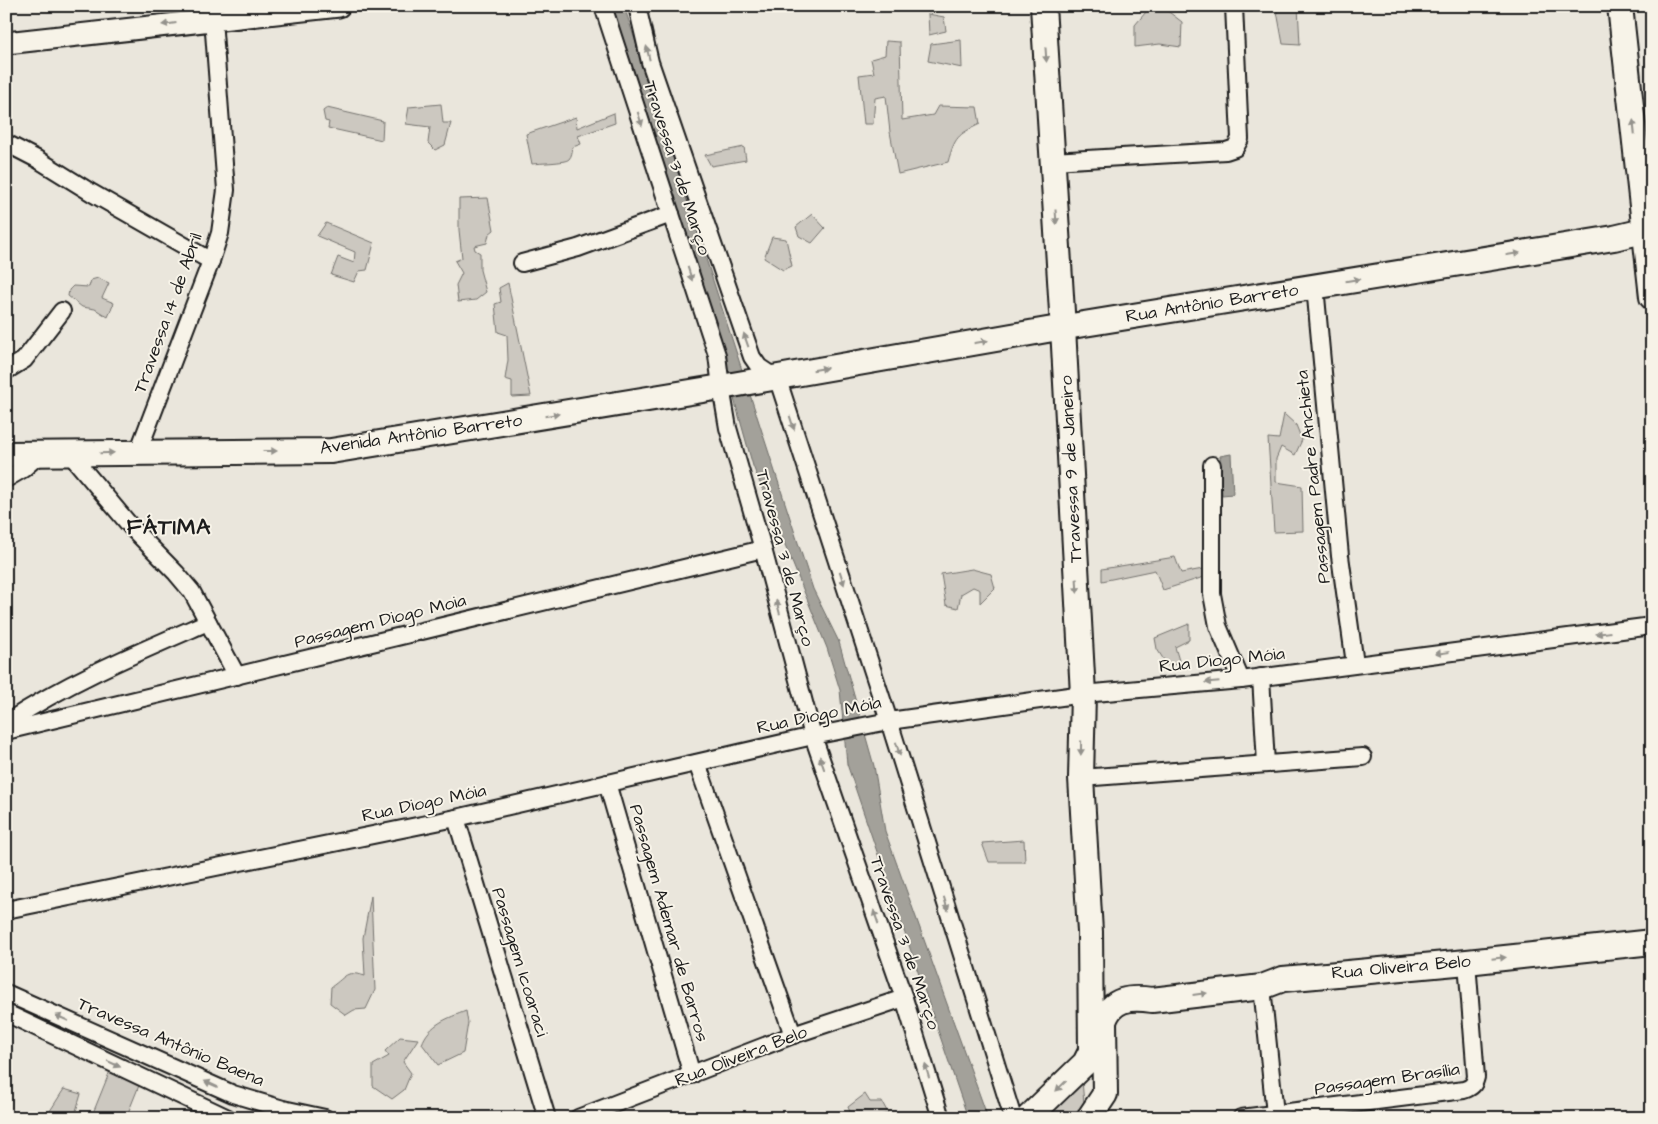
<svg xmlns="http://www.w3.org/2000/svg" width="1658" height="1124" font-family="'Architects Daughter',sans-serif">
<rect width="100%" height="100%" fill="#eae6dc"/>
<filter id="ink" filterUnits="userSpaceOnUse"><feTurbulence type="fractalNoise" baseFrequency=".02" numOctaves="2"/><feDisplacementMap in="SourceGraphic" scale="10" xChannelSelector="R" yChannelSelector="G"/><feConvolveMatrix kernelMatrix="1 2 1 2 8 2 1 2 1" color-interpolation-filters="sRGB"/></filter>
<g filter="url(#ink)">
<g fill="#ccc8c0" stroke="#74726e">
<path d="M1151 6H1161L1182 22 1181 47 1160 44 1135 47V25Z"/>
<path d="M1276 6H1298L1300 45 1283 44Z"/>
<path d="M928 14 944 17 946 31 929 35Z"/>
<path d="M961 40 962 68 928 61 931 44Z"/>
<path d="M886 41 900 42 902 120 933 115 938 106 977 107 980 124C957 135 955 137 948 162L898 174 890 132 886 96 875 98 873 124H864L859 75 874 73 871 59 885 55Z"/>
<path d="M441 104 443 123H451L445 145 435 150 428 143 430 127 406 124 409 107Z"/>
<path d="M327 108 383 121 382 140 328 128 329 122 325 121 323 111Z"/>
<path d="M614 113 615 123 578 136 581 144 573 147C572 151 572 156 569 159 566 163 539 163 532 164L526 134 576 117 577 128Z"/>
<path d="M744 147 746 160 711 166 705 155Z"/>
<path d="M488 198 494 230 489 234 487 243 474 246 475 250 480 253V270L486 292 476 300 458 302 456 285 462 273 455 261 462 258 459 230V199Z"/>
<path d="M812 214 825 228 812 243 799 236 796 227Z"/>
<path d="M326 223 374 243 367 270 359 271 354 282 331 275 338 257 354 263 355 252 317 236Z"/>
<path d="M772 237 786 239 792 266 783 270 764 258Z"/>
<path d="M98 278 109 283 102 298 114 303 108 317 95 309 82 307 68 296 69 290 73 286 89 287 91 280Z"/>
<path d="M508 283 531 396 512 397V381L505 379 508 360 507 335 498 332 495 304 501 302 499 288Z"/>
<path d="M1284 414 1296 425 1302 440 1295 455 1281 447 1276 459V482L1302 486 1303 531 1274 532 1268 438 1279 439Z"/>
<path d="M1175 557 1181 573 1203 569 1204 577 1163 590 1155 570 1102 581V569Z"/>
<path d="M972 569 991 574 995 588 980 603V590L973 587 961 594 958 608 946 605 941 574Z"/>
<path d="M1189 624V640L1175 647 1180 664 1167 665 1157 649 1155 638Z"/>
<path d="M1024 840 1025 862H989L982 843Z"/>
<path d="M371 896 375 990 366 1009 354 1010 346 1015 330 1003 331 987C347 976 345 970 365 976L363 938Z"/>
<path d="M466 1011 468 1023 463 1053 438 1065 422 1044C429 1024 448 1018 466 1011Z"/>
<path d="M400 1037 418 1039 403 1062 411 1073 404 1090 392 1099 373 1086V1065L389 1056 385 1051Z"/>
<path d="M112 1066 140 1083 126 1118H91Z"/>
<path d="M1082 1080 1084 1104 1073 1118H1044Z"/>
<path d="M64 1089 81 1094 74 1118H41L50 1111Z"/>
<path d="M865 1094 870 1102H882L888 1113 874 1118H849L852 1117 848 1107Z"/>
</g>
<g fill="#a3a19a" stroke="#6d6c68">
<path d="M612 6H624L813 589 839 642 874 766 885 831 988 1118H968L847 764 840 690 827 648 753 466 724 363Z"/>
<path d="M1231 454 1233 494 1222 495 1220 456Z"/>
</g>
<g fill="none" stroke-linecap="round" stroke-linejoin="round">
<defs>
<g id="minor">
<path d="M603 6 717 355 721 387 728 428 763 549 813 736 904 998 941 1118"/>
<path d="M637 6 650 62 752 357 759 367 774 377"/>
<path d="M6 143 37 159 92 193 211 261"/>
<path d="M1052 161 1226 151 1235 148 1240 139 1234 6"/>
<path d="M522 263 578 248 671 214"/>
<path d="M1315 286 1340 556 1355 664"/>
<path d="M6 371 24 360 62 311"/>
<path d="M777 377 889 721 1013 1118"/>
<path d="M138 452 211 261 220 233 226 190 212 6"/>
<path d="M70 454 133 529 176 573 192 592 237 676"/>
<path d="M1212 465V594L1218 626 1241 680"/>
<path d="M6 479 23 469 40 454"/>
<path d="M1261 677 1266 764"/>
<path d="M6 723C69 681 139 652 208 622"/>
<path d="M6 731 763 549"/>
<path d="M697 763 793 1035"/>
<path d="M1081 778 1363 757"/>
<path d="M607 783 692 1075"/>
<path d="M456 818 547 1118"/>
<path d="M6 910 456 818 813 736 889 721 1083 694 1241 680 1652 626"/>
<path d="M1262 987 1275 1114"/>
<path d="M6 993 233 1094 283 1109 325 1118"/>
<path d="M6 1013 228 1118"/>
<path d="M578 1118 793 1035 904 998"/>
<path d="M1241 1118 1464 1090C1472 1087 1474 1085 1476 1077L1467 962"/>
</g>
<path id="tertiary" d="M6 43 339 6"/>
<g id="secondary">
<path d="M1620 6 1652 297"/>
<path d="M6 454 331 451 721 387 1047 330 1614 238 1652 229"/>
<path d="M1028 1118 1085 1063 1091 1051 1090 932 1081 778 1083 694 1063 328 1043 6"/>
<path d="M1089 1118 1105 1094 1104 1021C1112 998 1130 997 1152 1000L1262 987 1283 979 1467 962 1652 942"/>
</g>
</defs>
<use href="#minor" stroke="#1c1c1c" stroke-width="20"/>
<use href="#tertiary" stroke="#1c1c1c" stroke-width="25"/>
<use href="#secondary" stroke="#1c1c1c" stroke-width="28"/>
<use href="#minor" stroke="#f7f3e8" stroke-width="16"/>
<use href="#tertiary" stroke="#f7f3e8" stroke-width="21"/>
<use href="#secondary" stroke="#f7f3e8" stroke-width="24"/>
</g>
<defs><path id="oneway-solid" d="M-6-.8H1V-3.2L6.5 0L1 3.2V.8H-6Z" transform="scale(1.25)"/></defs>
<g fill="#94928c">
<use href="#oneway-solid" transform="translate(169 24) rotate(173)"/>
<use href="#oneway-solid" transform="translate(648 53) rotate(-103)"/>
<use href="#oneway-solid" transform="translate(1046 55) rotate(86)"/>
<use href="#oneway-solid" transform="translate(640 119) rotate(72)"/>
<use href="#oneway-solid" transform="translate(1634 127) rotate(-96)"/>
<use href="#oneway-solid" transform="translate(1056 217) rotate(86)"/>
<use href="#oneway-solid" transform="translate(1513 254) rotate(-9)"/>
<use href="#oneway-solid" transform="translate(690 274) rotate(72)"/>
<use href="#oneway-solid" transform="translate(1353 280) rotate(-9)"/>
<use href="#oneway-solid" transform="translate(746 340) rotate(-109)"/>
<use href="#oneway-solid" transform="translate(981 342) rotate(-10)"/>
<use href="#oneway-solid" transform="translate(820 369) rotate(-10)"/>
<use href="#oneway-solid" transform="translate(552 415) rotate(-9)"/>
<use href="#oneway-solid" transform="translate(792 423) rotate(72)"/>
<use href="#oneway-solid" transform="translate(270 451)"/>
<use href="#oneway-solid" transform="translate(107 453) rotate(-1)"/>
<use href="#oneway-solid" transform="translate(842 578) rotate(72)"/>
<use href="#oneway-solid" transform="translate(1077 586) rotate(87)"/>
<use href="#oneway-solid" transform="translate(778 607) rotate(-105)"/>
<use href="#oneway-solid" transform="translate(1603 633) rotate(173)"/>
<use href="#oneway-solid" transform="translate(1442 653) rotate(173)"/>
<use href="#oneway-solid" transform="translate(1212 682) rotate(175)"/>
<use href="#oneway-solid" transform="translate(1081 748) rotate(91)"/>
<use href="#oneway-solid" transform="translate(898 749) rotate(73)"/>
<use href="#oneway-solid" transform="translate(822 763) rotate(-109)"/>
<use href="#oneway-solid" transform="translate(946 904) rotate(73)"/>
<use href="#oneway-solid" transform="translate(876 917) rotate(-109)"/>
<use href="#oneway-solid" transform="translate(1499 958) rotate(-6)"/>
<use href="#oneway-solid" transform="translate(1200 994) rotate(-7)"/>
<use href="#oneway-solid" transform="translate(62 1018) rotate(-156)"/>
<use href="#oneway-solid" transform="translate(114 1064) rotate(25)"/>
<use href="#oneway-solid" transform="translate(927 1071) rotate(-107)"/>
<use href="#oneway-solid" transform="translate(211 1084) rotate(-156)"/>
<use href="#oneway-solid" transform="translate(1061 1086) rotate(136)"/>
</g>
</g>
<g text-anchor="middle" dominant-baseline="central" stroke-width="4" stroke-linejoin="round" paint-order="stroke">
<g font-size="18" fill="#1c1c1c" stroke="#f7f3e8">
<text transform="translate(677 168) rotate(72)">Travessa 3 de Março</text>
<text transform="translate(1212 303) rotate(-9)">Rua Antônio Barreto</text>
<text transform="translate(168 313) rotate(-70)">Travessa 14 de Abril</text>
<text transform="translate(421 434) rotate(-8)">Avenida Antônio Barreto</text>
<text transform="translate(1071 469) rotate(-93)">Travessa 9 de Janeiro</text>
<text transform="translate(1313 477) rotate(-96)">Passagem Padre Anchieta</text>
<text transform="translate(785 558) rotate(75)">Travessa 3 de Março</text>
<text transform="translate(380 621) rotate(-14)">Passagem Diogo Moia</text>
<text transform="translate(1222 660) rotate(-6)">Rua Diogo Móia</text>
<text transform="translate(819 715) rotate(-12)">Rua Diogo Móia</text>
<text transform="translate(424 803) rotate(-12)">Rua Diogo Móia</text>
<text transform="translate(669 923) rotate(74)">Passagem Ademar de Barros</text>
<text transform="translate(905 943) rotate(71)">Travessa 3 de Março</text>
<text transform="translate(520 962) rotate(73)">Passagem Icoaraci</text>
<text transform="translate(1401 967) rotate(-5)">Rua Oliveira Belo</text>
<text transform="translate(171 1042) rotate(23)">Travessa Antônio Baena</text>
<text transform="translate(741 1056) rotate(-21)">Rua Oliveira Belo</text>
<text transform="translate(1387 1079) rotate(-8)">Passagem Brasília</text>
</g>
<g font-size="22" font-weight="bold" letter-spacing="1" fill="#1c1c1c" stroke="#f7f3e8">
<text x="169" y="527">FÁTIMA</text>
</g>
</g>
<rect width="1658" height="1124" fill="none" stroke="#f7f3e8" stroke-width="25"/>
<rect x="12" y="12" width="1633" height="1099" fill="none" stroke="#1c1c1c" stroke-width="2" filter="url(#ink)"/>
</svg>
